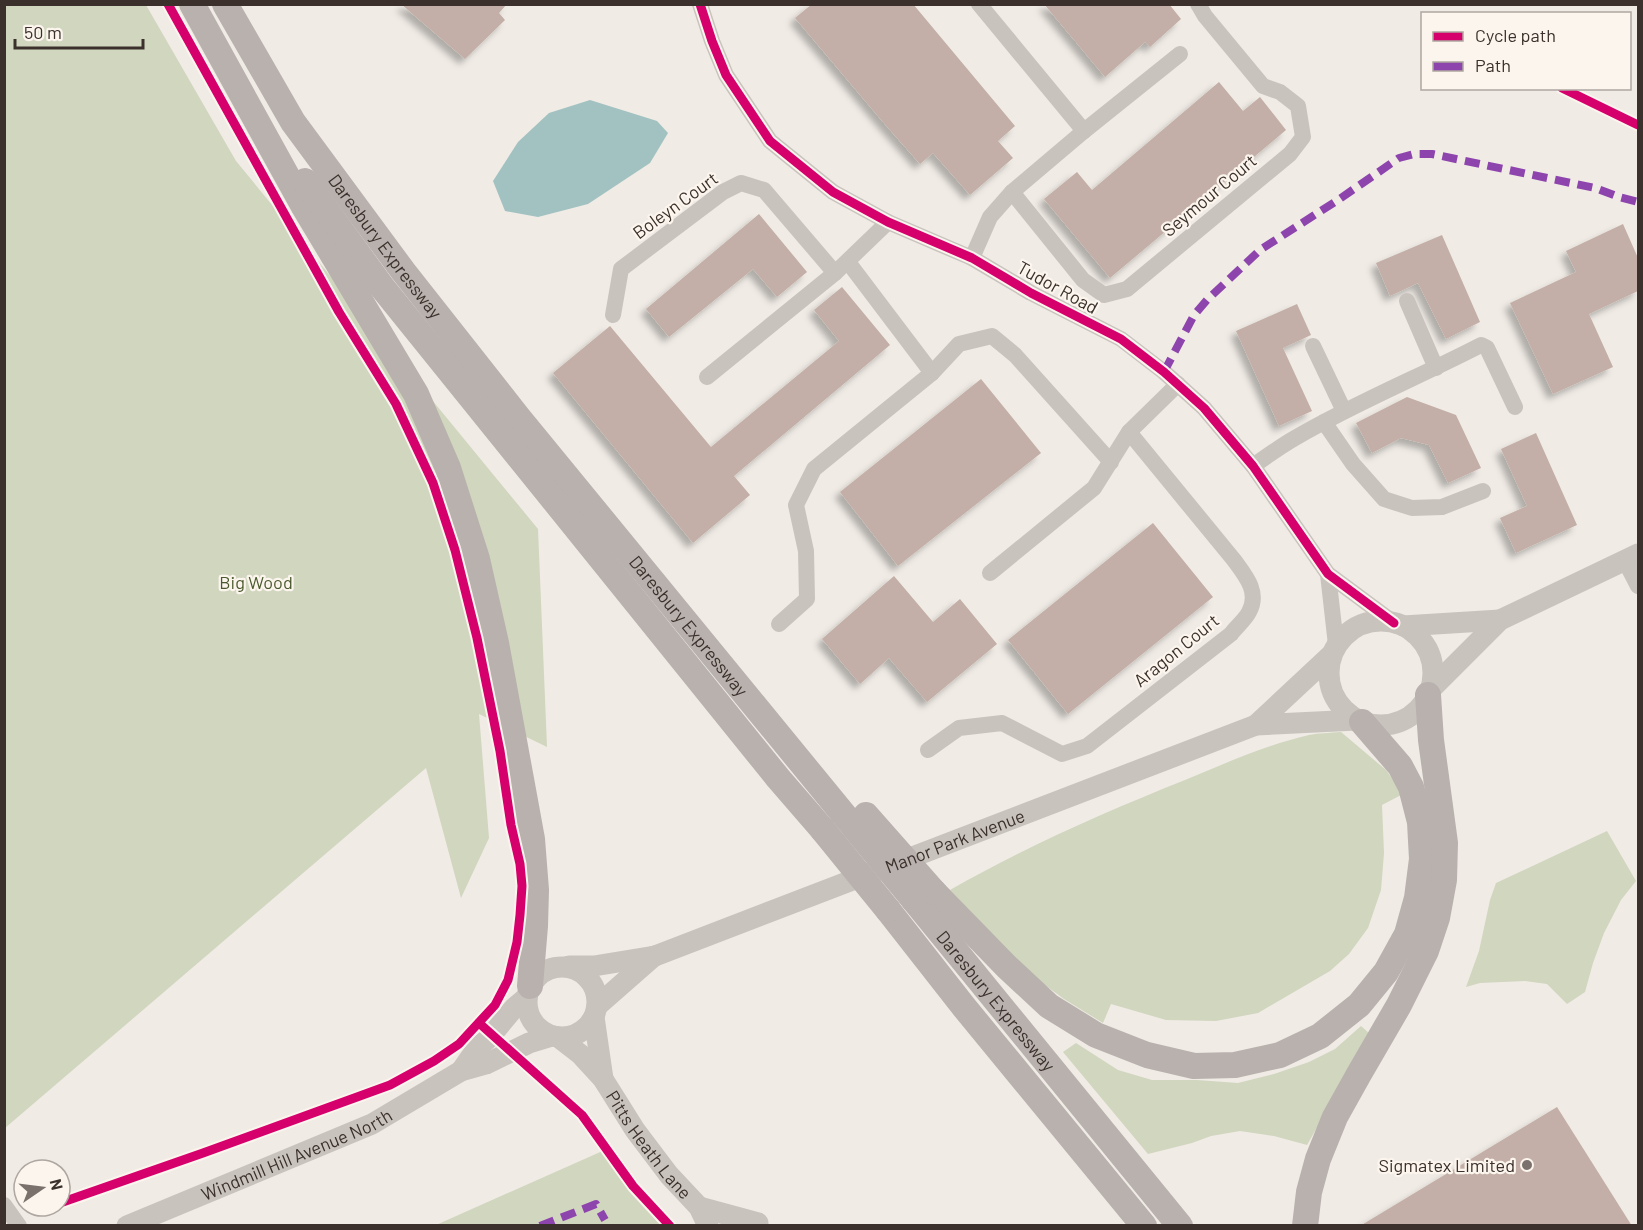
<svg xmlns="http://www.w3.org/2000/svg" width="1643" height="1230" font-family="Barlow,sans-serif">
<defs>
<filter id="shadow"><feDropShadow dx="-5.5" dy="5.5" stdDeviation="3" flood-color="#0004"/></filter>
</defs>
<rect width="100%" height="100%" fill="#f0ebe5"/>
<g fill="#d1d6bf">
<path d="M5 5H146L236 161 538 529 547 747 479 714 489 838 461 898 426 768 5 1128Z"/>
<path d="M1341 732 1386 770 1403 794 1382 805 1384 853 1381 890 1368 928 1349 954 1330 971 1258 1013 1216 1021 1166 1020 1111 1004 1103 1023 1064 999 1030 974 950 890C1025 847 1105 812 1185 780 1226 763 1266 745 1309 735 1319 733 1330 733 1341 732Z"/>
<path d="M1607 831 1636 881 1621 900 1604 933 1593 963 1585 992 1567 1004 1547 984 1525 981 1480 983 1466 987 1479 951 1490 900 1496 883Z"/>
<path d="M1361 1026 1370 1034 1307 1145 1274 1136 1240 1131 1211 1136 1192 1143 1148 1154 1063 1052 1076 1043 1118 1070 1152 1080H1197L1238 1083 1274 1074 1309 1062 1335 1049Z"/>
<path d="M607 1149 621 1169 662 1218 659 1225H436Z"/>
</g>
<path fill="#a1c2c1" d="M590 100 657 121 668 133 650 163 588 204 538 217 505 211 493 181 518 142 549 113Z"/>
<g fill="#c3afa7" filter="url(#shadow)">
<path d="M401 4H507L499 13 505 20 465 59Z"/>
<path d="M812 4H913L1015 126 998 141 1013 158 970 195 933 153 920 164 883 122 795 18Z"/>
<path d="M1044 4H1169L1181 19 1150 47 1145 42 1105 77Z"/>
<path d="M1219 82 1243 111 1260 97 1286 130 1110 278 1044 199 1077 172 1092 190Z"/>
<path d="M759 214 807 272 777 297 753 269 669 337 646 309Z"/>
<path d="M1623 224 1638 258V291L1589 314 1613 367 1553 394 1510 303 1576 272 1566 251Z"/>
<path d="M1442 235 1480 322 1446 339 1418 283 1390 296 1376 263Z"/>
<path d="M842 287 890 345 734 476 750 495 693 543 553 373 610 326 711 447 839 341 814 310Z"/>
<path d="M1297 304 1311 335 1283 348 1312 411 1279 426 1236 331Z"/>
<path d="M981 379 1041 453 898 566 840 492Z"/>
<path d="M1407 397 1456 415 1481 468 1448 483 1429 445 1401 438 1372 453 1356 423Z"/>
<path d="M1536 433 1577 525 1516 553 1500 518 1527 506 1501 449Z"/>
<path d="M1153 523 1213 597 1068 714 1008 640Z"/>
<path d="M894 576 933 622 960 599 997 644 927 702 889 658 860 684 822 639Z"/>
<path d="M1557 1107 1632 1226H1360Z"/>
</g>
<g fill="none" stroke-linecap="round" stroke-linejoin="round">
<g stroke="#c9c3be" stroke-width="16">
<path d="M700 4 712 41 726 75 770 141 833 192 888 222 972 258 1031 293 1121 339 1164 372 1204 408 1253 466 1328 574 1394 623"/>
<path d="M979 4 1084 131"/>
<path d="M1012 192 1083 280 1104 295 1127 289 1290 154 1303 137 1298 106 1280 92 1263 86 1205 16 1198 4"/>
<path d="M972 258 990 217 1012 192 1084 131 1180 54"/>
<path d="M848 262 932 373"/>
<path d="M1407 301 1436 368"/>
<path d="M613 315 621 269 723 192 741 183 764 190 835 273"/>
<path d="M1313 346 1344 411"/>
<path d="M707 377 835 273 888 222"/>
<path d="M1324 422 1353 464 1384 499 1412 508 1442 507 1483 491"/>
<path d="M1253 466C1267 456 1281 446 1295 438 1355 403 1419 377 1481 345L1487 348 1515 407"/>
<path d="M1625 561 1638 586"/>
<path d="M990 573 1094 488 1129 432 1178 384"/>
<path d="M1328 574 1336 645"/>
<path d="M779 624 807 599 806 551 796 505 814 469 932 373 959 344 992 336 1015 355 1111 462"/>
<path d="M928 750 959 728 1002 723 1062 754 1087 746 1231 634C1236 627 1245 620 1249 612 1260 592 1245 575 1234 560L1129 432"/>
<path d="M4 1205 19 1226"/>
</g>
<g stroke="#c9c3be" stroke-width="21">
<circle cx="1381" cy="673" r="52"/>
<path d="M1403 626 1500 620"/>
<path d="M1430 690 1500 620 1638 554"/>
<path d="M1256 725 1331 655"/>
<path id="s1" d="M569 966H594L655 956 1256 725 1357 720"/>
<circle cx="562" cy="1002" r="35"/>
<path d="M597 1006 654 956"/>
<path d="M594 1017 603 1079"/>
<path id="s2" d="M558 1037 580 1054 603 1079 635 1130 669 1175 699 1207 708 1226"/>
<path d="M461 1071 477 1048 489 1038 514 1008 527 997"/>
<path d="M699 1207 758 1223"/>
<path id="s3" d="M127 1226 372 1124 461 1071 486 1064 529 1043 552 1036"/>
</g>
<g stroke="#b8b1ad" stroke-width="26">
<path d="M192 4 303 205 416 394 448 468 477 559 496 643 532 839 536 890 535 926 530 986"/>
<path id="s4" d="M225 4 293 122 403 271 518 417 849 821"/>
<path d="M305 181 382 287 778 778 823 830"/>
<path d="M934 892 1007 967 1049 1006 1096 1035 1147 1055 1194 1066 1235 1065 1280 1055 1320 1036 1359 1005 1386 972 1407 934 1417 898 1422 859 1420 822 1411 787 1400 766 1362 722"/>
<path id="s5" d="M914 900 1180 1226"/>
<path d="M888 910 964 1007 1144 1226"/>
<path d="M1305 1226 1309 1192 1318 1159 1335 1117 1359 1074 1399 1005 1426 951 1437 918 1444 880 1445 843 1431 740 1428 695"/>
</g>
<g stroke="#b8b1ad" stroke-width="26">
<path d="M866 815 934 892"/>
<path d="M853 826 914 900"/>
<path d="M823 830 888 910"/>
</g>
<g stroke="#8e44ad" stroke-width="8" stroke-dasharray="15 8" stroke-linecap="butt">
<path d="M1164 372 1194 315 1207 300 1260 250 1338 200 1399 158 1414 154H1432L1595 188 1619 197 1638 202"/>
<path d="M540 1226 596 1204 605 1220"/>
</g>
<defs>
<g id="cycleway">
<path d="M700 4 712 41 726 75 770 141 833 192 888 222 972 258 1031 293 1121 339 1164 372 1204 408 1253 466 1328 574 1394 623"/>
<path d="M1562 88 1638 125"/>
<path d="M479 1023 582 1115 633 1186 670 1226"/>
<path d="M60 1203 203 1153 390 1085 434 1061 459 1044 495 1005 508 980 517 942 520 915 522 886 520 864 511 825 500 751 477 638 455 550 433 483 396 404 339 312 168 4"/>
</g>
</defs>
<use href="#cycleway" stroke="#fbf5ee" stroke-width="13"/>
<use href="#cycleway" stroke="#d6006c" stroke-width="9"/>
</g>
<circle fill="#7a716c" stroke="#fbf5ee" stroke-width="2" cx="1527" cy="1165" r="6"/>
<g text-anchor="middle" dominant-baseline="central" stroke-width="4.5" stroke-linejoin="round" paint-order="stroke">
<g font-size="18" fill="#3b302b" stroke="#fbf5ee">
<text transform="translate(1209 195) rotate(-40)">Seymour Court</text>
<text transform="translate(675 205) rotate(-36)">Boleyn Court</text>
<text stroke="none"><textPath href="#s4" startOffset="291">Daresbury Expressway</textPath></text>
<text transform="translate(1058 287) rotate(29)">Tudor Road</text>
<text stroke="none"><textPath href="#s4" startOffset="777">Daresbury Expressway</textPath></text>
<text transform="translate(1176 650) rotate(-39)">Aragon Court</text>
<text stroke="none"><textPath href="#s1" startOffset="408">Manor Park Avenue</textPath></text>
<text stroke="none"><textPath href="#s5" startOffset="130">Daresbury Expressway</textPath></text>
<text stroke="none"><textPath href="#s2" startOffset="142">Pitts Heath Lane</textPath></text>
<text stroke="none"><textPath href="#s3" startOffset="184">Windmill Hill Avenue North</textPath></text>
</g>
<g font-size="18" fill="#4a5a2e" stroke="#fbf5ee">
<text x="256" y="582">Big Wood</text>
</g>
<g font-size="18" fill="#3b302b" stroke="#fbf5ee" text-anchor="end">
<text x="1515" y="1165">Sigmatex Limited</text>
</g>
</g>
<rect width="1643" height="1230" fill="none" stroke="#3b302b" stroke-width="12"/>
<rect x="1421" y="12" width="210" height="78" fill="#fbf5ee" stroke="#aea6a0" stroke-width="1.5"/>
<rect x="1433" y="32" width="30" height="9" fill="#d6006c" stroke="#aea6a0" stroke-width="1.5"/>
<text x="1475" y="42" font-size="18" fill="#3b302b">Cycle path</text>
<rect x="1433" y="62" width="30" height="9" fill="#8e44ad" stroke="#aea6a0" stroke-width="1.5"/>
<text x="1475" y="72" font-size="18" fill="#3b302b">Path</text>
<g transform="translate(42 1188) rotate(76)"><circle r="28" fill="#fbf5ee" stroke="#aea6a0" stroke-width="1.5"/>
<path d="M0-4.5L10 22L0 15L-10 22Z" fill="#7a716c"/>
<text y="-9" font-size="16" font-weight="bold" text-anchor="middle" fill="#3b302b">N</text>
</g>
<path d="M15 39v9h128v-9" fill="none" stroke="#3b302b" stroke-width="3"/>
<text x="24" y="39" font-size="18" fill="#3b302b" stroke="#fbf5ee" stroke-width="4.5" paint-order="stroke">50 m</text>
</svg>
